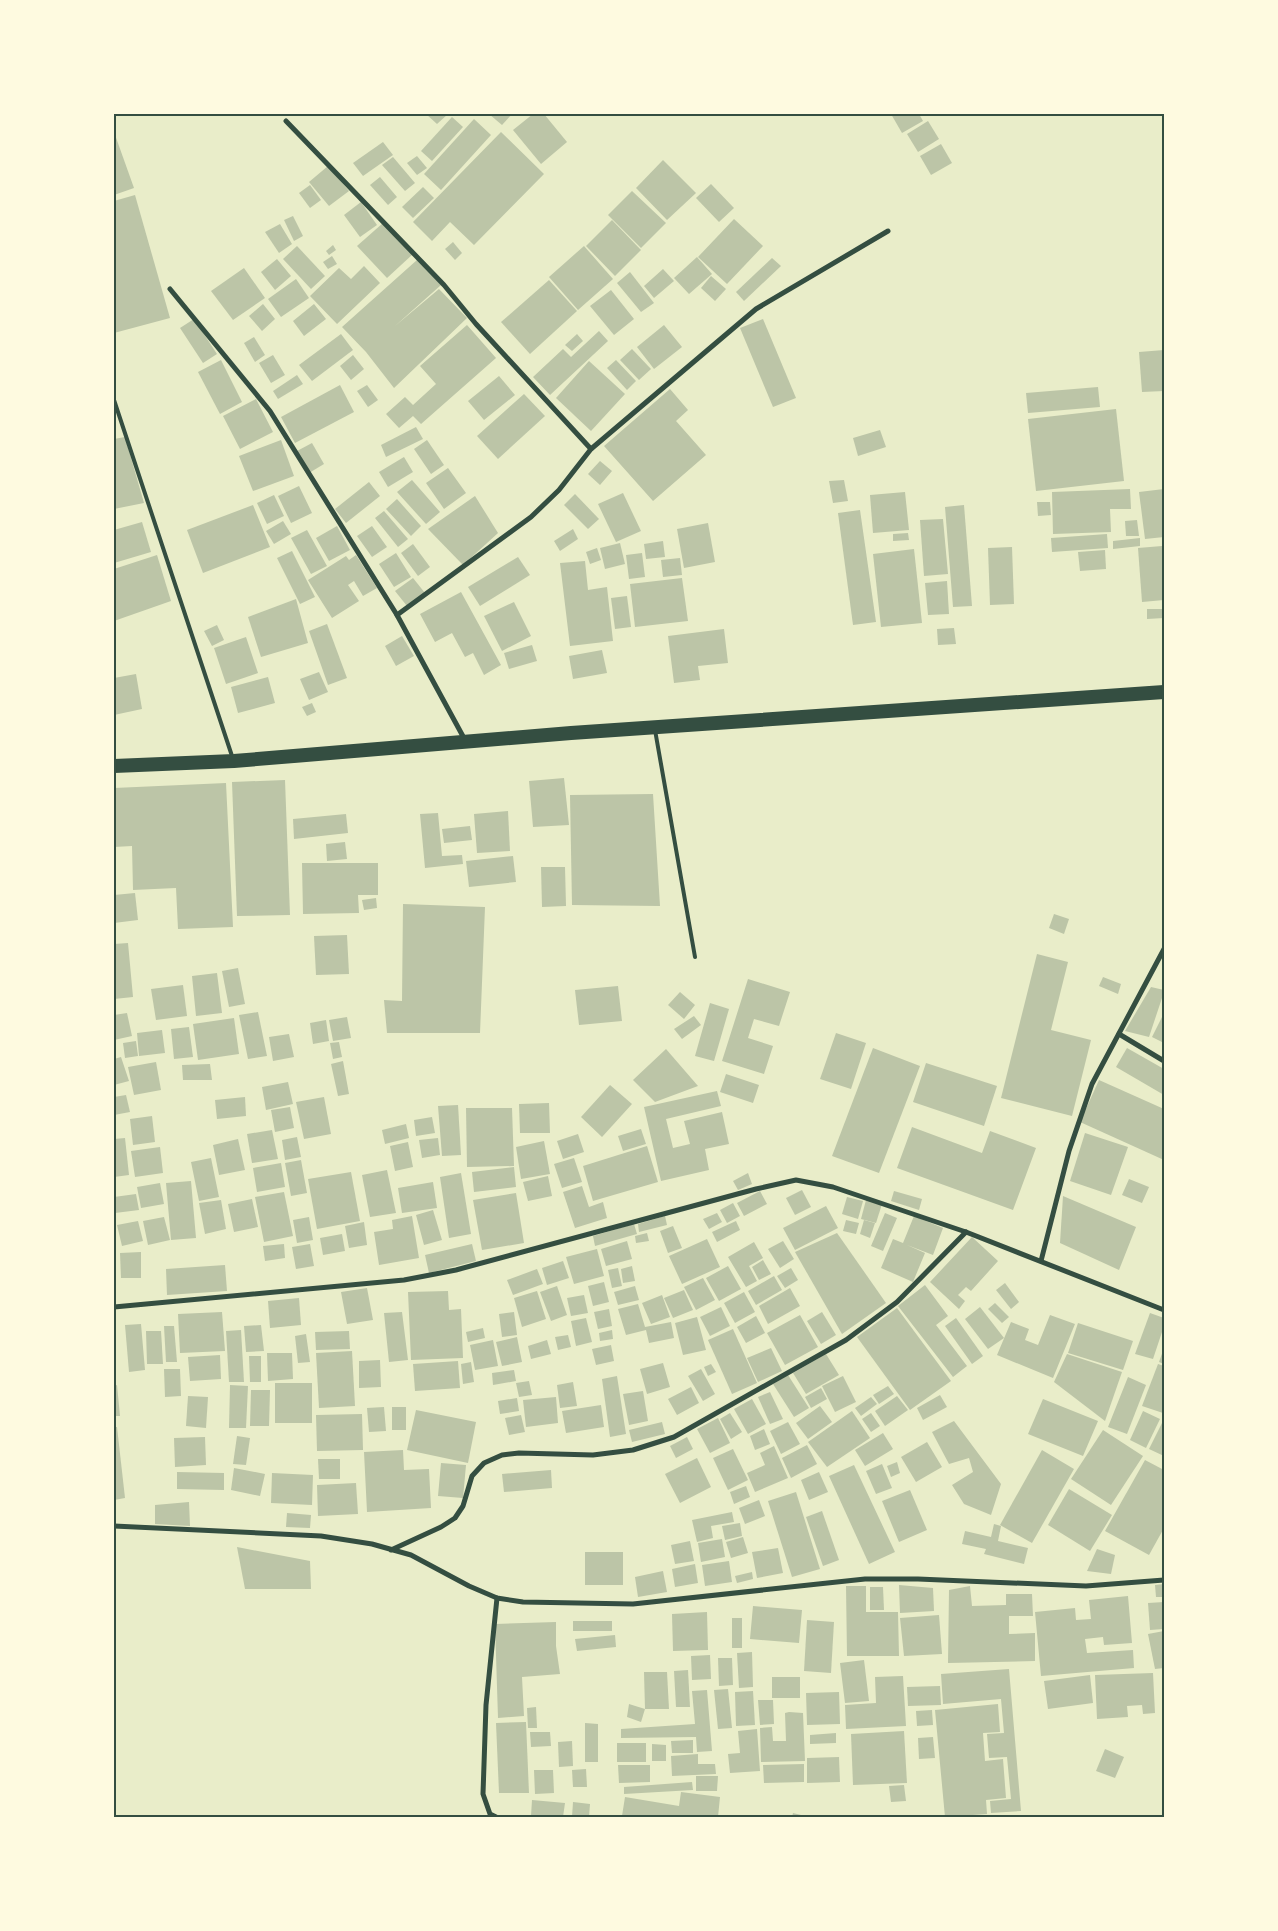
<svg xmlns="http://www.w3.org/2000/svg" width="1278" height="1931" font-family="'IBM Plex Sans',sans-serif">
<rect width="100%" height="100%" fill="#e9edc9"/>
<g fill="#bcc5a7">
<path d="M426 114H448L437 124Z"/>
<path d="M489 114H512L502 125Z"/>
<path d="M533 114H544L567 142 541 164 513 130Z"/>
<path d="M891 114H919L923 121 902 133Z"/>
<path d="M452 117 463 127 432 161 421 151Z"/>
<path d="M474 119 491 135 441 190 424 174Z"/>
<path d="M928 121 939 139 918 152 907 134Z"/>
<path d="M114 132 134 188 114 195Z"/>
<path d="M501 132 544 174 474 245 450 222 432 241 413 222Z"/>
<path d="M383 142 393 155 363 176 353 163Z"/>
<path d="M941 144 952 163 931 175 920 156Z"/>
<path d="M417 156 427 168 417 175 407 163Z"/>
<path d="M393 157 415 183 405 191 382 165Z"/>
<path d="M663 160 696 193 667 220 636 188Z"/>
<path d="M328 166 349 191 329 206 309 182Z"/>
<path d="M380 177 397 197 388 205 370 185Z"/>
<path d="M711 184 734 208 719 222 696 198Z"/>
<path d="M310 185 321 200 310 208 299 193Z"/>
<path d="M423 187 434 198 413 218 402 207Z"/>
<path d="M632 191 666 223 641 248 608 215Z"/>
<path d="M135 195 170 318 114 333V201Z"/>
<path d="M361 202 377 225 360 237 344 215Z"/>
<path d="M293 216 303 236 294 241 284 220Z"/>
<path d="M734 219 763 246 727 284 698 257Z"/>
<path d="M612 220 641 250 615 276 586 246Z"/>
<path d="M383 223 413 254 387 278 357 246Z"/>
<path d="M280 224 292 244 279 253 265 232Z"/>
<path d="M453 242 462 253 455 260 445 249Z"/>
<path d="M333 245 336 250 329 255 326 251Z"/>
<path d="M297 246 325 276 311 289 283 259Z"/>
<path d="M584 246 613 279 578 310 549 277Z"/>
<path d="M332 256 337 264 328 269 323 262Z"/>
<path d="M697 257 712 274 689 294 674 278Z"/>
<path d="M772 258 781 266 744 301 736 292Z"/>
<path d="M277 259 291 276 275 290 261 272Z"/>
<path d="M417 260 441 285 395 326 439 289 467 318 394 388 366 352 342 327Z"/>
<path d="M364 266 380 283 337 324 310 296 339 268 351 279Z"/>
<path d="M244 268 265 298 233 320 211 291Z"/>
<path d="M663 269 674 281 654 298 644 286Z"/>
<path d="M630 272 654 303 641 312 617 283Z"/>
<path d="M711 276 726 289 715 301 701 288Z"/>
<path d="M296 279 309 298 281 317 268 299Z"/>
<path d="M549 280 577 311 530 354 501 322Z"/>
<path d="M611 290 634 319 614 335 590 306Z"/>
<path d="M263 304 275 319 262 331 249 316Z"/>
<path d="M314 304 326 319 304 336 293 321Z"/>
<path d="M194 319 217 354 203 363 180 328Z"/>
<path d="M763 319 796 398 773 407 740 328Z"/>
<path d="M467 325 496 358 421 424 413 416 399 428 386 414 405 397 413 405 436 384 420 366Z"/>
<path d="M664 325 682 347 654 369 637 347Z"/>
<path d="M599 331 608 341 550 395 533 377 563 349 571 357Z"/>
<path d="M341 334 353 350 312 381 299 365Z"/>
<path d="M577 334 583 341 572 351 565 345Z"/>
<path d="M254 337 265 355 255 362 244 343Z"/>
<path d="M632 349 651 369 639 380 620 360Z"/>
<path d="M1164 350V391L1142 392 1139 352Z"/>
<path d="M273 355 285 375 271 383 259 363Z"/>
<path d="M353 355 364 369 351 380 340 366Z"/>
<path d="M221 360 242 402 220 414 198 372Z"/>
<path d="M616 360 636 381 627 390 607 368Z"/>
<path d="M589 361 625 394 591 431 556 398Z"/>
<path d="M297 375 303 384 278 399 273 391Z"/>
<path d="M499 376 515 395 484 420 468 401Z"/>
<path d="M340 385 354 412 295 443 281 417Z"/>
<path d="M367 385 378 400 368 407 357 391Z"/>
<path d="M1098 387 1100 407 1028 413 1026 393Z"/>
<path d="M670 389 688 410 676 421 706 455 653 501 604 446Z"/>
<path d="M524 394 545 416 498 459 477 436Z"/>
<path d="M256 399 273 432 240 449 223 416Z"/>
<path d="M1116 409 1124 481 1036 491 1028 419Z"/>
<path d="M416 427 423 439 386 457 381 445Z"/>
<path d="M880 430 886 447 858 456 853 438Z"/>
<path d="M125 437 144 503 114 509V439Z"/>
<path d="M281 440 294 476 253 491 239 456Z"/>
<path d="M427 440 444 465 431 474 414 449Z"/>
<path d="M312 443 324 464 309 473 297 451Z"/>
<path d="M404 457 413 472 388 487 379 472Z"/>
<path d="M600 461 612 471 600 485 588 474Z"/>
<path d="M448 468 466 493 444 509 426 483Z"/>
<path d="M412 480 440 512 426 524 397 492Z"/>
<path d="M844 480 848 501 833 503 829 481Z"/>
<path d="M369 482 380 496 346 523 335 509Z"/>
<path d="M299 486 312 513 291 523 278 496Z"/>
<path d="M1130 489 1131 509H1110L1111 532 1053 534 1052 492Z"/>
<path d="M1164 489V537L1145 539 1139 492Z"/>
<path d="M905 492 909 530 873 533 870 495Z"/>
<path d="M623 493 641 531 616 542 598 504Z"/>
<path d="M575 494 599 519 588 529 564 505Z"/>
<path d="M274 495 284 516 267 524 257 503Z"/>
<path d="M475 496 498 533 463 565 428 529Z"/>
<path d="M397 499 421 526 411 536 386 509Z"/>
<path d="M1037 502H1050L1051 515 1038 516Z"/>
<path d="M253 505 270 547 203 573 187 530Z"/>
<path d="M964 505 972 606 953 607 945 507Z"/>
<path d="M860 510 876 622 853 625 838 513Z"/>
<path d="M384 511 408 539 398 547 375 518Z"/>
<path d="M943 519 948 574 924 576 920 520Z"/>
<path d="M1137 520 1139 536H1126L1125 521Z"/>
<path d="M283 521 291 534 274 544 266 531Z"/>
<path d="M142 522 151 552 114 563V530Z"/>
<path d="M708 523 715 562 684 568 677 529Z"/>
<path d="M337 526 350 550 329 561 316 538Z"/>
<path d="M372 526 387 547 372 557 357 536Z"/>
<path d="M573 529 578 539 560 551 554 541Z"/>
<path d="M307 530 327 566 311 574 291 538Z"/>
<path d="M908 533 909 540 893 541V534Z"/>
<path d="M1107 534 1108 548 1052 552 1051 538Z"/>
<path d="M1140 538V546L1113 549V541Z"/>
<path d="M663 541 665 557 646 559 644 544Z"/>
<path d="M620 543 625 564 605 569 600 548Z"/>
<path d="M413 544 430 567 418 576 401 553Z"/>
<path d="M1162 546 1164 600 1142 602 1138 548Z"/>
<path d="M1012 547 1014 604 990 605 988 548Z"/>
<path d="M597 548 601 560 590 564 586 552Z"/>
<path d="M914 549 922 623 881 627 873 554Z"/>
<path d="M1105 550 1106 569 1080 571 1078 552Z"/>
<path d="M292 551 315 597 300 604 277 558Z"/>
<path d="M396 553 411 577 394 587 379 564Z"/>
<path d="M642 553 645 577 629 579 626 555Z"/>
<path d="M157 555 171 601 114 621V569Z"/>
<path d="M356 555 377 588 363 596 354 581 348 585 359 601 332 618 308 580 346 556 349 560Z"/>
<path d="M518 557 530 575 480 606 468 587Z"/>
<path d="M680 558 682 575 663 577 661 560Z"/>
<path d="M585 561 588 590 607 587 613 641 570 646 560 563Z"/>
<path d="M413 578 425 593 407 606 395 591Z"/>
<path d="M682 578 688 621 635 627 630 584Z"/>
<path d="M947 581 949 614 928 615 925 583Z"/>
<path d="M461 592 501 665 484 675 473 653 465 657 452 633 435 642 420 614Z"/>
<path d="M627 596 631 627 615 629 611 598Z"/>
<path d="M296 599 308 643 261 657 248 617Z"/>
<path d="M514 602 531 636 502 651 484 616Z"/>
<path d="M1147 609H1164V618L1147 619Z"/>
<path d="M327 624 347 678 328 685 309 631Z"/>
<path d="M217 625 224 640 212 646 204 631Z"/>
<path d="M954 628 956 644 938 645 937 629Z"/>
<path d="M724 629 728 663 698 666 700 680 674 683 668 636Z"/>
<path d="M402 636 414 656 396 666 385 646Z"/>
<path d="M246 637 258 673 226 684 214 648Z"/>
<path d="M532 645 537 661 509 669 504 653Z"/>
<path d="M602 650 607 673 573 679 569 656Z"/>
<path d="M319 672 328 692 309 700 300 679Z"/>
<path d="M136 674 142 709 114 715V678Z"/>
<path d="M268 677 275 703 238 713 231 687Z"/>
<path d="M312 703 316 712 307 716 302 707Z"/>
<path d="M564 778 569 825 533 827 529 781Z"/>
<path d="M285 780 290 915 237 916 232 782Z"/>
<path d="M226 783 233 927 178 929 176 888 133 890 132 846 114 847V788Z"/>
<path d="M653 794 660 906 572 905 570 795Z"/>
<path d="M508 811 510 851 477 853 474 814Z"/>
<path d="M438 813 442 856 462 855 463 864 425 868 420 814Z"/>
<path d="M346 814 348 833 294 839 293 819Z"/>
<path d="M470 826 472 840 444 843 442 829Z"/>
<path d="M345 842 347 859 327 861 326 844Z"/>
<path d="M513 856 516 882 469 887 466 861Z"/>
<path d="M302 863H378V895H358L359 913 303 914Z"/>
<path d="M541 867H565L566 906 542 907Z"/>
<path d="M135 893 138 920 114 923V895Z"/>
<path d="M376 898 377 908 364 910 362 900Z"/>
<path d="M403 904 485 907 480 1033H387L384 1000 402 1001Z"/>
<path d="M1054 914 1069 919 1064 934 1049 928Z"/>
<path d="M347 935 349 974 316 975 314 936Z"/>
<path d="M128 943 133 997 114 999V944Z"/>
<path d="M1037 954 1068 962 1051 1030 1091 1040 1072 1116 1001 1098Z"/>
<path d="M238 968 245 1004 229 1007 222 971Z"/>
<path d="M217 973 222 1013 196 1016 192 976Z"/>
<path d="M1103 977 1121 984 1118 994 1099 986Z"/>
<path d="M748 979 790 992 779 1026 754 1019 748 1038 773 1046 764 1074 722 1061Z"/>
<path d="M183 985 187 1016 156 1020 151 989Z"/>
<path d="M618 986 622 1021 579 1025 575 990Z"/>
<path d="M1151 987 1164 990V992L1149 1037 1125 1031Z"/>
<path d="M680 992 695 1005 684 1019 668 1005Z"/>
<path d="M710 1003 729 1009 714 1061 695 1056Z"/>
<path d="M258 1012 267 1056 248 1059 239 1015Z"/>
<path d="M127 1013 132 1036 114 1040V1015Z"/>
<path d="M1164 1013V1043L1152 1037Z"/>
<path d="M694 1016 701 1025 682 1039 674 1029Z"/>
<path d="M347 1017 351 1038 333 1041 329 1020Z"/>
<path d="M234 1018 239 1054 198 1060 193 1024Z"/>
<path d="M326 1020 329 1041 313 1044 310 1023Z"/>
<path d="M189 1027 193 1057 174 1059 171 1029Z"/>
<path d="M162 1030 165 1053 139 1056 137 1033Z"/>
<path d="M836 1033 866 1043 851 1089 820 1079Z"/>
<path d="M289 1034 294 1057 273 1061 269 1037Z"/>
<path d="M136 1041 138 1056 125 1058 123 1043Z"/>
<path d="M339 1042 342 1057 333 1059 330 1043Z"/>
<path d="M873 1048 920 1066 879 1173 832 1156Z"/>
<path d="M1127 1048 1164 1069V1095L1116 1067Z"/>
<path d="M666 1049 698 1086 655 1102 633 1080Z"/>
<path d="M121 1057 129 1081 114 1085V1059Z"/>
<path d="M343 1061 349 1094 338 1096 331 1064Z"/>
<path d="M156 1062 161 1090 134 1095 128 1067Z"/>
<path d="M926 1063 997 1086 984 1126 913 1102Z"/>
<path d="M210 1064 212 1080H183L182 1065Z"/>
<path d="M726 1074 759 1085 753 1103 720 1092Z"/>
<path d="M1099 1080 1164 1109V1160L1080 1122Z"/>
<path d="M288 1082 293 1104 266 1110 262 1087Z"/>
<path d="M610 1085 632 1104 602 1137 581 1117Z"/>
<path d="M717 1091 721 1106 666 1119 673 1148 690 1144 684 1121 722 1112 729 1144 705 1149 709 1170 661 1181 644 1107Z"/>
<path d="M126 1095 130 1112 114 1115V1097Z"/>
<path d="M245 1097 246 1116 217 1119 215 1100Z"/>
<path d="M324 1097 331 1134 304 1139 296 1102Z"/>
<path d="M549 1103 550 1133H520L519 1104Z"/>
<path d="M458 1105 461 1155 442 1156 438 1106Z"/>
<path d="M290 1107 294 1128 275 1132 271 1110Z"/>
<path d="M466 1108H512L514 1166 467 1167Z"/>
<path d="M152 1116 155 1142 133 1145 130 1119Z"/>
<path d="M432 1117 435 1133 416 1136 414 1120Z"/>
<path d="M406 1124 409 1138 385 1144 382 1130Z"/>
<path d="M912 1127 982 1153 990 1131 1036 1148 1013 1210 897 1168Z"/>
<path d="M641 1129 646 1144 623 1151 618 1136Z"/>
<path d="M272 1130 278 1159 252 1163 247 1134Z"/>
<path d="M1085 1133 1128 1147 1111 1195 1070 1181Z"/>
<path d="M578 1134 584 1152 563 1159 557 1141Z"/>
<path d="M297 1137 301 1157 285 1160 282 1140Z"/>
<path d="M125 1138 129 1175 114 1177V1139Z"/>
<path d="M438 1138 440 1155 422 1158 419 1140Z"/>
<path d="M238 1139 245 1170 219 1175 213 1145Z"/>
<path d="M544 1141 550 1174 521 1179 516 1147Z"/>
<path d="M408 1142 413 1167 395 1171 390 1146Z"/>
<path d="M647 1146 658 1182 593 1201 583 1166Z"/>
<path d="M160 1147 163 1173 135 1177 131 1151Z"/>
<path d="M211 1158 219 1197 199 1201 191 1162Z"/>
<path d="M574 1158 582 1182 562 1188 554 1164Z"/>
<path d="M301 1160 307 1193 291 1196 285 1163Z"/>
<path d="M281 1163 285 1187 257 1192 253 1168Z"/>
<path d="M514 1167 516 1187 474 1192 472 1172Z"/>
<path d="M387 1170 396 1213 370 1217 362 1175Z"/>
<path d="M351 1172 360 1221 317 1229 308 1179Z"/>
<path d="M461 1173 471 1234 449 1238 440 1177Z"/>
<path d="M748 1173 752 1184 738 1190 733 1181Z"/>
<path d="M548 1176 552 1196 528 1201 523 1182Z"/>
<path d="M1129 1179 1149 1187 1142 1203 1122 1195Z"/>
<path d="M191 1181 196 1238 171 1240 166 1183Z"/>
<path d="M433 1182 437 1208 402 1213 398 1188Z"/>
<path d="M160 1183 164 1204 141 1208 137 1187Z"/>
<path d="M582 1186 589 1207 603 1202 607 1218 575 1228 563 1192Z"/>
<path d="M802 1190 811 1207 795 1215 786 1198Z"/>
<path d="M760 1191 767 1204 744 1216 737 1203Z"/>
<path d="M894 1191 922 1199 919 1210 891 1201Z"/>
<path d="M284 1192 293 1236 264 1242 255 1197Z"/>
<path d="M516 1193 524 1243 482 1250 473 1200Z"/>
<path d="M136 1194 139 1210 115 1213 114 1197Z"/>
<path d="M1063 1196 1136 1227 1119 1270 1060 1243Z"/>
<path d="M847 1197 863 1201 858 1219 842 1214Z"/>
<path d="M252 1199 258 1227 234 1232 228 1204Z"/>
<path d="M221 1200 226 1229 205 1234 199 1203Z"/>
<path d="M866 1200 882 1204 876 1223 861 1219Z"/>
<path d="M733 1203 740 1216 727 1223 720 1210Z"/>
<path d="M826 1206 838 1228 795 1250 783 1228Z"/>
<path d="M433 1210 442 1240 424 1245 416 1215Z"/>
<path d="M717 1213 722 1222 709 1229 703 1219Z"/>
<path d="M885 1213 897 1218 883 1251 871 1246Z"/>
<path d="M412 1216 419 1258 379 1265 374 1232 393 1229 392 1220Z"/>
<path d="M665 1216 667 1225 639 1232 638 1224Z"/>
<path d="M914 1216 943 1228 933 1255 907 1245 925 1253 913 1282 881 1268 893 1239 903 1243Z"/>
<path d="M164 1217 170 1240 148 1245 143 1221Z"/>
<path d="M309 1217 313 1240 297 1243 293 1220Z"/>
<path d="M846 1220 859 1223 856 1234 843 1231Z"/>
<path d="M864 1220 875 1223 870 1238 860 1234Z"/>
<path d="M138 1221 143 1241 122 1246 117 1225Z"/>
<path d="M736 1221 740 1230 717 1242 712 1232Z"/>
<path d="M364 1222 367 1245 349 1248 345 1226Z"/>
<path d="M634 1224 637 1234 595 1246 593 1236Z"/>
<path d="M673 1226 682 1248 668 1253 660 1231Z"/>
<path d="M647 1233 649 1241 636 1243 635 1236Z"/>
<path d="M837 1233 886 1303 842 1334 795 1252Z"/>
<path d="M342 1234 345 1251 323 1255 320 1238Z"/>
<path d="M972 1237 998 1261 971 1291 966 1287 958 1295 965 1301 959 1309 930 1282Z"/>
<path d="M707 1239 720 1267 682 1284 669 1256Z"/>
<path d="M627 1241 632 1259 606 1266 601 1249Z"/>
<path d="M783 1241 794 1259 780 1268 768 1249Z"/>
<path d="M754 1242 763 1258 749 1266 757 1281 746 1287 728 1257Z"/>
<path d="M284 1244 285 1258 265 1261 263 1246Z"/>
<path d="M310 1244 314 1266 296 1269 292 1247Z"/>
<path d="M472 1244 476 1261 429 1273 425 1255Z"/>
<path d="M597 1249 604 1276 574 1284 566 1257Z"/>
<path d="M141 1252V1278H121L120 1253Z"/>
<path d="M763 1260 771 1274 759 1280 752 1267Z"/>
<path d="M563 1261 569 1278 547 1285 542 1268Z"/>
<path d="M225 1265 227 1291 167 1295 166 1269Z"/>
<path d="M632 1266 635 1281 623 1283 621 1269Z"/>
<path d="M728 1266 741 1289 719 1301 706 1278Z"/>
<path d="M618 1268 622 1286 612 1288 608 1270Z"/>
<path d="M791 1268 798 1280 785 1288 777 1276Z"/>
<path d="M537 1269 543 1284 513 1295 507 1280Z"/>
<path d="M774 1276 782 1290 756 1305 748 1291Z"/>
<path d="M703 1278 715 1300 696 1310 684 1287Z"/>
<path d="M604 1282 609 1302 593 1306 588 1286Z"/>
<path d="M1005 1283 1019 1302 1011 1309 996 1290Z"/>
<path d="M925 1285 948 1316 936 1325 967 1366 953 1377 898 1306Z"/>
<path d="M557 1286 567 1315 551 1321 540 1292Z"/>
<path d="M635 1286 639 1300 618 1305 614 1292Z"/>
<path d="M367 1288 373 1320 347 1324 341 1292Z"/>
<path d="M790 1288 800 1306 768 1324 759 1306Z"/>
<path d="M684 1290 693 1310 673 1318 664 1298Z"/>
<path d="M448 1291 449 1310 461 1309 463 1358 411 1360 408 1292Z"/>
<path d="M537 1291 546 1319 522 1327 514 1298Z"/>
<path d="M744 1292 755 1312 735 1323 724 1303Z"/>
<path d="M584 1295 588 1313 571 1316 567 1298Z"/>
<path d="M662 1295 670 1317 651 1324 642 1303Z"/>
<path d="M299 1298 301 1325 270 1328 268 1301Z"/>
<path d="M995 1303 1009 1317 1002 1323 988 1309Z"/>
<path d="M638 1304 645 1327 671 1322 674 1338 649 1343 646 1330 626 1335 618 1309Z"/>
<path d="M721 1307 730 1326 710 1336 700 1317Z"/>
<path d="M980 1307 1004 1338 988 1349 965 1319Z"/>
<path d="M897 1308 951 1381 910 1410 857 1337Z"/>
<path d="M609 1309 612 1326 598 1329 594 1312Z"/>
<path d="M222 1312 225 1351 180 1353 178 1314Z"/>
<path d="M402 1312 408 1360 389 1362 384 1313Z"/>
<path d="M514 1312 517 1335 502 1337 499 1314Z"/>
<path d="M822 1312 836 1335 821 1344 807 1321Z"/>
<path d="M1150 1313 1164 1318V1326L1153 1359 1135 1354Z"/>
<path d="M800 1315 818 1347 785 1365 767 1333Z"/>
<path d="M1050 1315 1075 1324 1053 1378 997 1355 1011 1322 1029 1329 1025 1340 1038 1345Z"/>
<path d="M756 1316 765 1333 746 1343 737 1327Z"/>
<path d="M697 1317 706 1350 683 1355 675 1323Z"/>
<path d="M586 1318 592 1342 576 1346 571 1321Z"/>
<path d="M956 1318 983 1356 972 1364 945 1326Z"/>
<path d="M1078 1323 1133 1341 1123 1370 1068 1353Z"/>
<path d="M141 1324 145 1370 129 1372 125 1325Z"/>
<path d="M261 1325 264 1351 246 1352 244 1326Z"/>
<path d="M164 1326H174L177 1362H166Z"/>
<path d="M483 1328 485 1338 468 1342 466 1332Z"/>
<path d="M733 1329 757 1383 732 1394 708 1340Z"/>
<path d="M241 1330 244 1382H229L226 1331Z"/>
<path d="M612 1330 613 1339 600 1341 599 1333Z"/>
<path d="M146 1331H161L163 1364H147Z"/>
<path d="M349 1331 350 1349 316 1350 315 1332Z"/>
<path d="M306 1334 310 1362 298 1363 295 1336Z"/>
<path d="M568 1335 571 1347 558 1350 555 1337Z"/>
<path d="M517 1337 522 1362 502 1366 496 1342Z"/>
<path d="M493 1340 498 1366 475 1370 470 1345Z"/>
<path d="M547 1340 551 1354 531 1359 528 1346Z"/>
<path d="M611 1345 614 1361 596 1365 592 1349Z"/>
<path d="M771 1348 782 1371 758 1382 747 1358Z"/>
<path d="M1164 1348V1364L1159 1362Z"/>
<path d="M352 1351 355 1406 319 1408 316 1353Z"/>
<path d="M267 1353H292L293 1379 268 1381Z"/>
<path d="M826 1354 839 1375 806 1394 793 1373Z"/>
<path d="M1067 1354 1122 1372 1105 1421 1054 1382Z"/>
<path d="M220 1355 221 1379 190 1381 188 1357Z"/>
<path d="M249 1356H261V1382H250Z"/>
<path d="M380 1360 381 1387 359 1388V1361Z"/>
<path d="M458 1361 460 1388 415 1391 413 1364Z"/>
<path d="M471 1362 474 1382 463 1384 461 1364Z"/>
<path d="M663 1363 670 1387 647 1394 640 1369Z"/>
<path d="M711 1364 716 1372 708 1376 704 1367Z"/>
<path d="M1158 1364 1164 1366 1163 1413 1142 1406Z"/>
<path d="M164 1369H180L181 1396 165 1397Z"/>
<path d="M701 1369 715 1394 703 1401 688 1376Z"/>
<path d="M514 1370 516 1381 493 1385 492 1373Z"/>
<path d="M788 1375 809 1408 794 1417 773 1384Z"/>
<path d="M617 1376 626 1434 610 1437 602 1379Z"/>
<path d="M843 1376 856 1402 835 1412 822 1386Z"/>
<path d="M1128 1377 1146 1385 1127 1434 1108 1427Z"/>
<path d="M529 1381 532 1395 519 1397 516 1383Z"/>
<path d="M573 1382 577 1406 560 1408 557 1385Z"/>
<rect x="275" y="1383" width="37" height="40"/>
<path d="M117 1385 120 1416H114V1386Z"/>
<path d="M230 1385 248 1386 246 1428H229Z"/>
<path d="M888 1386 894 1394 879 1404 873 1395Z"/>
<path d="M691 1387 699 1403 677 1415 668 1399Z"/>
<path d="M821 1388 827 1399 811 1408 805 1397Z"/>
<path d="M251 1390H270L269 1426H250Z"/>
<path d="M643 1391 648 1421 629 1425 623 1394Z"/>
<path d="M770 1392 783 1419 770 1424 758 1397Z"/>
<path d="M940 1395 947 1407 923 1420 917 1408Z"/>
<path d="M188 1396 208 1397 206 1428 186 1426Z"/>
<path d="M897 1396 908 1410 885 1426 875 1411Z"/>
<path d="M556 1397 558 1423 526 1427 523 1400Z"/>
<path d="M871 1397 877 1404 861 1416 855 1408Z"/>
<path d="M517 1398 519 1411 500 1414 498 1401Z"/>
<path d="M752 1399 766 1424 748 1434 734 1409Z"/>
<path d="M1043 1399 1098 1421 1083 1456 1028 1434Z"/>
<path d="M601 1405 604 1427 566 1433 562 1411Z"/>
<path d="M820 1406 832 1422 808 1439 796 1423Z"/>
<path d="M384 1407 386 1431 369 1432 367 1408Z"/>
<rect x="392" y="1407" width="14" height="23"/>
<path d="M416 1410 476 1422 468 1463 407 1450Z"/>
<path d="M852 1411 870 1438 827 1467 808 1442Z"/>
<path d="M1143 1411 1160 1419 1146 1448 1130 1440Z"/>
<path d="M730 1413 742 1432 731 1439 720 1419Z"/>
<path d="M871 1413 880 1426 871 1432 862 1419Z"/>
<path d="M362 1414 363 1450 317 1451 316 1415Z"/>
<path d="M521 1415 525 1432 509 1435 505 1418Z"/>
<path d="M718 1418 730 1443 710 1453 697 1429Z"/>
<path d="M1164 1419V1456L1149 1449Z"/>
<path d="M954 1421 1001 1484 991 1515 964 1504 952 1485 973 1472 969 1458 949 1464 932 1432Z"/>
<path d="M662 1422 665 1434 632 1442 629 1430Z"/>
<path d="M788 1422 800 1444 781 1454 770 1431Z"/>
<path d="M114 1427H117L125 1498 114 1500Z"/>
<path d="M764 1429 770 1444 755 1450 750 1436Z"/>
<path d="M1103 1430 1143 1456 1111 1505 1071 1479Z"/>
<path d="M883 1433 893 1449 865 1466 855 1450Z"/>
<path d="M237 1436 250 1438 246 1465 233 1464Z"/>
<path d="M205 1437 206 1465 175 1467 174 1438Z"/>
<path d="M687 1437 693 1449 676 1458 670 1446Z"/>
<path d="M927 1442 942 1467 916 1482 901 1457Z"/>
<path d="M807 1445 817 1464 791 1478 782 1458Z"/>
<path d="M774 1446 788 1478 755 1492 747 1473 765 1465 760 1453Z"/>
<path d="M733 1449 748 1480 728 1490 713 1458Z"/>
<path d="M403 1450 404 1470 429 1469 431 1508 367 1512 364 1452Z"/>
<path d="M1042 1450 1074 1469 1032 1543 1000 1525Z"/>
<path d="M697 1458 711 1487 680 1503 665 1474Z"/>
<path d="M318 1459H340V1479H319Z"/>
<path d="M1145 1460 1164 1470V1528L1149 1555 1105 1531Z"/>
<path d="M897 1462 900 1473 891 1477 887 1466Z"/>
<path d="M441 1463 466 1465 463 1498 438 1496Z"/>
<path d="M882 1464 892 1488 876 1494 866 1471Z"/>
<path d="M854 1465 895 1552 869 1564 829 1476Z"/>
<path d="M234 1468 265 1474 260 1496 231 1490Z"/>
<path d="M551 1470 552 1488 504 1492 502 1474Z"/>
<path d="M177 1472 224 1473V1490L177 1489Z"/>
<path d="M819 1472 828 1492 809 1500 801 1480Z"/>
<path d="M272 1473 313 1475 312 1505 271 1503Z"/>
<path d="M356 1483 358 1514 318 1516 317 1485Z"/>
<path d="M746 1486 750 1497 734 1504 730 1492Z"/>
<path d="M1069 1489 1112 1515 1090 1551 1048 1525Z"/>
<path d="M910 1490 927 1530 899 1542 882 1501Z"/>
<path d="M796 1492 820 1569 792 1577 768 1501Z"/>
<path d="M759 1500 765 1516 745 1524 739 1508Z"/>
<path d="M189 1502 190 1526 155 1524V1505Z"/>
<path d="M822 1511 839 1560 823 1566 806 1517Z"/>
<path d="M732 1512 734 1522 711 1526 713 1538 697 1542 692 1520Z"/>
<path d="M287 1513 311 1515 310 1528 286 1527Z"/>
<path d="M740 1523 742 1536 725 1540 722 1526Z"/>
<path d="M994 1524 1001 1526 998 1541 1028 1548 1024 1564 984 1554 986 1549 962 1544 965 1531 991 1537Z"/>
<path d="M743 1537 748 1553 731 1558 726 1542Z"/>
<path d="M722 1539 725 1557 701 1562 698 1543Z"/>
<path d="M690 1541 694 1561 675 1564 671 1545Z"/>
<path d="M237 1547 310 1561 311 1589H245Z"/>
<path d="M778 1548 783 1573 757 1578 752 1552Z"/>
<path d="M1097 1549 1115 1555 1111 1574 1087 1571Z"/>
<rect x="585" y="1552" width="38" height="33"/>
<path d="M729 1561 732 1582 705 1586 702 1565Z"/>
<path d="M695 1564 698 1583 675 1587 672 1569Z"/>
<path d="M663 1571 667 1592 638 1597 635 1577Z"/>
<path d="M752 1572 753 1579 737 1583 735 1576Z"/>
<path d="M1164 1584V1597H1156L1155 1585Z"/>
<path d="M899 1585 933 1588 934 1611 900 1613Z"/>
<path d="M846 1586H866V1612H898L899 1656H847Z"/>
<path d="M970 1586 972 1606 1006 1605V1594H1032L1033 1616H1009V1634L1035 1633V1661L948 1663 949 1590Z"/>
<path d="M870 1587H883L884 1610H870Z"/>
<path d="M1128 1596 1132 1643 1104 1645 1103 1637 1085 1639 1087 1653 1133 1650 1134 1668 1041 1676 1035 1612 1075 1608 1076 1620 1091 1619 1089 1600Z"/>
<path d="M1164 1602V1629L1150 1630 1148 1603Z"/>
<path d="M753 1606 802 1610 799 1643 750 1639Z"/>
<path d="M707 1612 708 1650 673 1651 672 1614Z"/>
<path d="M939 1615 942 1654 904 1656 900 1618Z"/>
<rect x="732" y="1618" width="10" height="30"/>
<path d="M807 1620 834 1622 831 1673 804 1671Z"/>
<rect x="573" y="1621" width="39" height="10"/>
<path d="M556 1622V1646L560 1674 522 1677 524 1716 498 1718 495 1624Z"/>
<path d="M1164 1631V1668L1155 1669 1148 1634Z"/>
<path d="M615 1635 616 1647 577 1651 575 1639Z"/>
<path d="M752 1652 753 1687 739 1688 737 1653Z"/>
<path d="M710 1655 711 1679 692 1680 691 1656Z"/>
<path d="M718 1658H732L733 1685 719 1686Z"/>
<path d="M864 1660 869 1701 845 1703 840 1663Z"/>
<path d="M1009 1669 1021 1811 991 1813 990 1801 1011 1799 1007 1757 989 1758 987 1734 1004 1733 1001 1699 943 1704 941 1674Z"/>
<path d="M688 1670 690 1707H676L674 1671Z"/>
<path d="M644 1672H667L669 1709H645Z"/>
<path d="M1153 1673 1155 1713 1143 1714 1142 1705 1127 1706 1128 1717 1097 1719 1095 1675Z"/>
<path d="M1090 1675 1093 1703 1048 1709 1044 1681Z"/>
<path d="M903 1676 906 1726 846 1729 845 1705 876 1703 875 1677Z"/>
<rect x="772" y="1677" width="28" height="21"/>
<path d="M940 1686 941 1705 908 1706 907 1687Z"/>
<path d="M728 1689 732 1728 718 1729 714 1690Z"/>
<path d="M707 1690 712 1751 697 1752 696 1737 621 1738V1729L695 1724 692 1691Z"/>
<path d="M753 1691 755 1725 736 1726 735 1692Z"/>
<path d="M839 1692 840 1724 807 1725 806 1693Z"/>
<path d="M758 1700H773L774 1724 760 1725Z"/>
<path d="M629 1704 645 1709 641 1722 627 1717Z"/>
<path d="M998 1704 1000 1732 983 1733 985 1761 1003 1759 1006 1798 986 1800 987 1814 945 1817 935 1710Z"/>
<path d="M536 1707 537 1728H528L527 1708Z"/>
<path d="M932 1710 933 1725 917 1726 916 1711Z"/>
<path d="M789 1712 803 1713 805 1761 761 1762 760 1728 772 1727 773 1741H786L785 1713Z"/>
<path d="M526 1722 529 1793H499L496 1723Z"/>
<path d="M585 1723 598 1724V1762H585Z"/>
<path d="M757 1729 760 1771 730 1773 728 1754 740 1753 738 1731Z"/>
<path d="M904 1731 907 1783 853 1785 851 1734Z"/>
<path d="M530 1732H550L551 1746 531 1747Z"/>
<path d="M836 1733V1743L810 1744V1735Z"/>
<path d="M933 1737 935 1758 919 1759 918 1738Z"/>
<path d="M693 1740V1753H672L671 1741Z"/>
<path d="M572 1741 573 1766 559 1767 558 1742Z"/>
<rect x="617" y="1743" width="29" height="19"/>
<path d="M652 1744 666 1745V1761H652Z"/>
<path d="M1105 1749 1124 1757 1115 1778 1096 1771Z"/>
<path d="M698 1754V1764H715L716 1774 672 1776 671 1756Z"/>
<path d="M839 1757 840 1782 807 1783V1758Z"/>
<path d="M804 1764V1782L764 1783 763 1765Z"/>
<path d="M618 1765H650V1782L619 1783Z"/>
<path d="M586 1769 587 1787H573L572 1770Z"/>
<path d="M534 1770H553L554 1793 535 1794Z"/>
<path d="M696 1776H718L717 1791H696Z"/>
<path d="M692 1782 693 1790 624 1794V1787Z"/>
<path d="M904 1785 906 1801 891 1802 889 1786Z"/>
<path d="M681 1792 720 1797 718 1817 622 1816 625 1797 679 1806Z"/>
<path d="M532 1800 565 1803 563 1817 531 1816Z"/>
<path d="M573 1802 590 1804 589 1817H572Z"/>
<path d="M793 1813 809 1817H792Z"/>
</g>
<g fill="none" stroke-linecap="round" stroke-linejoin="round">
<g stroke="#344e41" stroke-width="4">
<path d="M114 400 233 759"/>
<path d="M655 730 695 957"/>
</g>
<g stroke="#344e41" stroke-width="5">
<path d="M286 121 444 285 476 324 591 449"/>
<path d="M170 289 270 411 397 615 465 740"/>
<path d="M397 615 531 517 559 490 591 449 756 309 888 231"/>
<path d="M1119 1034 1164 1061"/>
<path d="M1041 1261 1069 1151 1092 1084 1164 949"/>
<path d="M114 1307 404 1280 456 1270 756 1189 796 1180 833 1187 966 1232 1164 1310"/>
<path d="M114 1526 321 1536 372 1544 411 1555 469 1586 497 1598 523 1602 633 1604 865 1579H918L1086 1586 1164 1580"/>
<path d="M391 1550 441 1527 455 1518 463 1506 472 1476 484 1463 502 1455 519 1453 593 1455 633 1450 674 1437 846 1340 897 1302 966 1232"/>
<path d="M496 1817 490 1814 483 1794 486 1705 497 1598"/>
</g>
<path stroke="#344e41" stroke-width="14" d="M114 766 234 761 571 733 1164 692"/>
</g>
<rect width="1278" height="1931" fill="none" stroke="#fefae0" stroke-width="230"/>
<rect x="115" y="115" width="1048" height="1701" fill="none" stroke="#344e41" stroke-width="2"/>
</svg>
